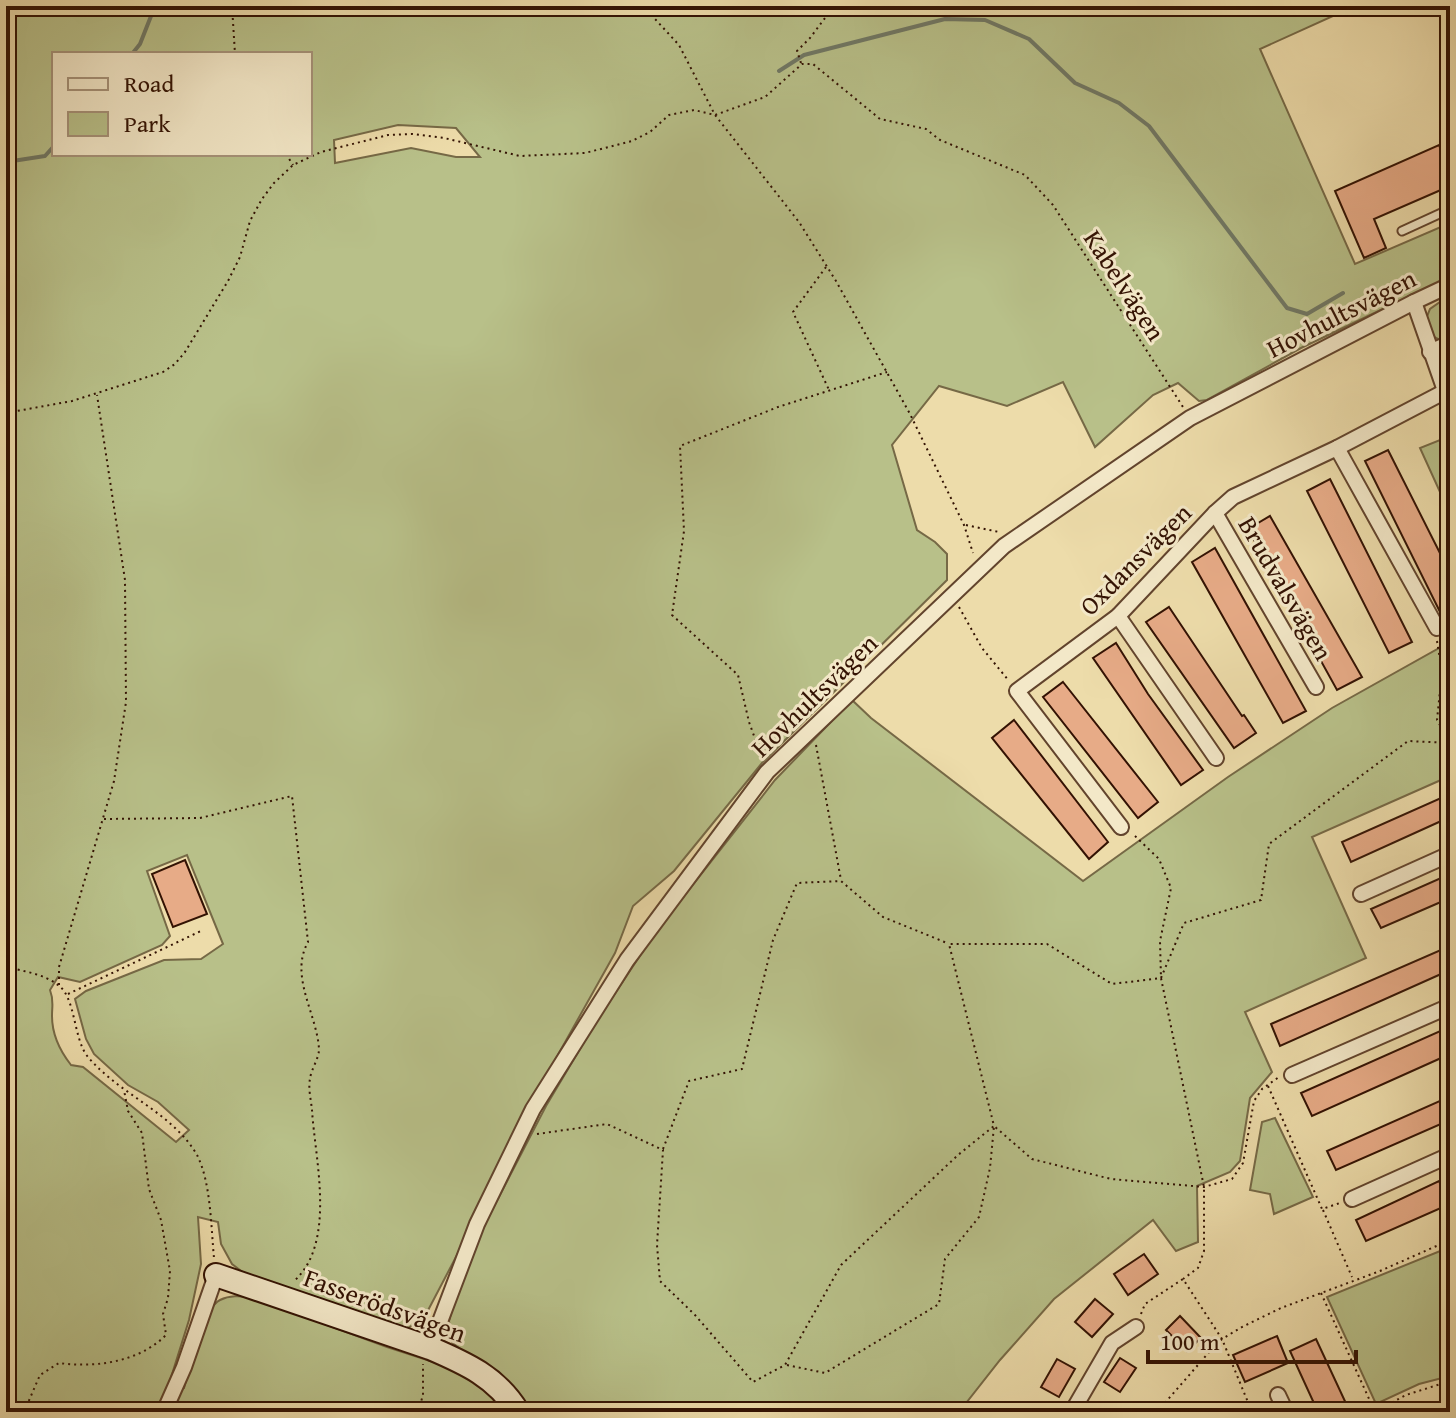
<svg xmlns="http://www.w3.org/2000/svg" width="1456" height="1418" font-family="'Gentium Book Plus',serif">
<rect width="100%" height="100%" fill="#eddcaa"/>
<filter id="stains"><feTurbulence type="fractalNoise" baseFrequency=".0025" numOctaves="4"/><feColorMatrix values="0 0 0 0 .2 0 0 0 0 .09 0 0 0 0 .02 0 0 0 .5 -.17"/></filter>
<radialGradient id="worn" r=".72"><stop offset=".6" stop-color="#630" stop-opacity="0"/><stop offset="1" stop-color="#630" stop-opacity=".3"/></radialGradient>
<g fill="#b8c089" stroke="#766946" stroke-width="2" fill-rule="evenodd">
<path d="M6 6H1355L1260 49 1355 264 1450 223V277L1301 348 1207 400 1199 401 1178 383 1153 395 1095 447 1063 382 1007 406 939 386 892 445 917 530 935 542 947 554V580L762 763 674 871 633 906 615 953 517 1128 457 1255 424 1318 408 1328 384 1324 253 1280 232 1264 221 1244 218 1222 198 1217 201 1264 189 1320 168 1387 184 1388C190 1367 201 1310 220 1300 230 1295 240 1296 251 1297L387 1347 455 1369 485 1387 506 1412H6ZM54 54H310V154H54ZM398 125 456 128 480 157H456L411 148 335 163 334 140ZM187 855 223 944 201 959 164 960 86 991 75 999 86 1039 94 1054 128 1085 158 1102 189 1130 176 1142 83 1067 71 1065C60 1051 52 1035 52 1016 52 1005 54 1000 50 990L58 977 80 982 162 945 170 936 147 871Z"/>
<path d="M1450 295V337L1442 341 1432 336 1426 319 1430 309Z"/>
<path d="M1445 438 1450 440V514L1420 448Z"/>
<path d="M1450 642V776L1312 837 1366 958 1245 1012 1272 1072 1250 1098 1240 1161 1230 1172 1197 1186 1198 1242 1176 1251 1153 1220 1054 1299 1000 1360 959 1412H529L509 1384 490 1367 464 1353 452 1342 449 1321 459 1285 474 1245 546 1106 596 1022 655 933 775 780 852 700 871 718 1083 881 1228 777 1332 708Z"/>
<path d="M1275 1118 1313 1197 1274 1214 1270 1194 1250 1190 1262 1122Z"/>
<path d="M1450 1247V1376L1419 1384 1376 1404 1327 1297Z"/>
</g>
<g fill="none" stroke-linecap="round" stroke-linejoin="round">
<g stroke="#707865" stroke-width="4">
<path d="M132 54 140 44 155 6"/>
<path d="M779 71 804 55 945 19 985 20 1029 39 1075 83 1119 103 1149 126 1287 308 1307 314 1343 293"/>
<path d="M6 162 45 156 54 146"/>
</g>
</g>
<g fill="#e7ab87" stroke="#331203" stroke-width="2">
<path d="M1439 145 1450 171V186L1374 219 1386 248 1364 258 1335 191Z"/>
<path d="M1388 450 1450 573V632L1365 461Z"/>
<path d="M1330 479 1412 642 1389 653 1307 491Z"/>
<path d="M1270 516 1362 677 1337 690 1248 529Z"/>
<path d="M1215 548 1306 711 1283 723 1192 562Z"/>
<path d="M1169 607 1242 716 1244 715 1256 733 1234 748 1146 622Z"/>
<path d="M1116 643 1148 694 1203 770 1181 785 1093 658Z"/>
<path d="M1063 682 1158 802 1138 818 1043 697Z"/>
<path d="M1014 720 1108 842 1089 859 992 738Z"/>
<path d="M1450 794V817L1351 862 1342 842Z"/>
<path d="M185 860 207 914 173 927 152 874Z"/>
<path d="M1450 874V898L1381 928 1371 909Z"/>
<path d="M1450 946V970L1280 1046 1271 1024Z"/>
<path d="M1447 1028 1450 1035V1054L1312 1116 1301 1093Z"/>
<path d="M1442 1100 1450 1120 1336 1170 1327 1151Z"/>
<path d="M1439 1181 1450 1204 1366 1241 1356 1220Z"/>
<path d="M1144 1254 1158 1274 1128 1295 1114 1274Z"/>
<path d="M1095 1299 1113 1314 1092 1337 1075 1322Z"/>
<path d="M1180 1316 1201 1338 1187 1351 1166 1330Z"/>
<path d="M1277 1336 1288 1363 1245 1382 1233 1355Z"/>
<path d="M1316 1339 1350 1412H1318L1290 1351Z"/>
<path d="M1120 1358 1136 1368 1120 1392 1104 1382Z"/>
<path d="M1057 1359 1075 1369 1059 1397 1041 1387Z"/>
</g>
<g fill="none" stroke-linecap="round" stroke-linejoin="round">
<defs>
<path id="lane" d="M1402 231 1450 209"/>
<g id="street">
<path d="M1414 302 1450 405"/>
<path d="M1430 352 1450 343"/>
<path d="M1337 448 1437 628"/>
<path d="M1215 513 1316 687"/>
<path d="M1118 616 1216 758"/>
<path d="M1121 827 1017 691 1118 616 1215 513 1233 497 1337 448 1444 392"/>
<path d="M1361 894 1450 854"/>
<path d="M1292 1075 1450 1006"/>
<path d="M1352 1199 1450 1155"/>
<path d="M430 1348 477 1224 533 1109 627 960 767 772 1004 546 1190 418 1414 302 1450 285"/>
<path d="M1278 1395 1286 1412"/>
<path d="M164 1412 184 1367 216 1275"/>
<path d="M1072 1412 1112 1343 1136 1327"/>
</g>
<path id="secondary" d="M216 1275 430 1348C465 1363 497 1377 518 1412"/>
</defs>
<use href="#lane" stroke="#62442d" stroke-width="11"/>
<use href="#street" stroke="#62442d" stroke-width="18"/>
<use href="#secondary" stroke="#331203" stroke-width="26"/>
<g stroke="#331203" stroke-width="2" stroke-dasharray="2 4" stroke-linecap="butt">
<path d="M232 6 235 54"/>
<path d="M643 6 679 45 715 115 799 222 836 281 910 414 964 525 973 553"/>
<path d="M801 63 797 51 810 38 834 6"/>
<path d="M286 154 293 165"/>
<path d="M826 267 793 312 829 390"/>
<path d="M6 413 72 401 163 372 175 364 185 352 228 281 240 257 250 221 262 199 274 183 293 165 321 152 388 135 412 134 444 138 520 156 585 153 632 141 650 132 669 115 694 110 715 115 765 97 802 64H813L880 119 926 129 940 140 1025 175 1053 205 1183 407"/>
<path d="M966 525 999 532"/>
<path d="M959 607 982 648 1009 681"/>
<path d="M1437 641 1442 672 1437 720 1450 742"/>
<path d="M816 745 841 880"/>
<path d="M762 758 749 722 738 675 672 615 684 531 680 446 778 407 887 372"/>
<path d="M104 819 200 818 292 796 308 942C289 976 317 1014 319 1049 319 1059 311 1069 310 1079 308 1088 311 1100 312 1110 315 1160 337 1244 293 1282"/>
<path d="M1135 836 1159 859 1171 888 1160 941 1161 978 1204 1187V1251L1198 1268 1183 1279"/>
<path d="M6 967C23 971 44 974 58 985 76 997 73 1039 88 1057 120 1095 172 1112 197 1155 211 1182 211 1228 214 1258"/>
<path d="M59 985V967L114 781 126 702 125 580 97 395"/>
<path d="M68 994 203 930"/>
<path d="M1268 1086 1322 1209 1340 1203"/>
<path d="M537 1134 607 1124 663 1150 657 1245 660 1281 695 1315 753 1382 785 1365 841 1265 958 1155 994 1126 949 944H1047L1112 984 1161 978 1184 923 1261 900 1269 844 1408 741 1450 743"/>
<path d="M663 1149 689 1081 742 1069 773 940 797 883 841 881 883 917 947 943"/>
<path d="M1323 1210 1352 1277"/>
<path d="M1321 1293 1375 1412"/>
<path d="M1141 1314 1145 1304 1183 1279 1222 1339 1252 1412"/>
<path d="M787 1365 825 1373 939 1304 945 1259 979 1217 990 1168 994 1126 1032 1159 1111 1179 1204 1187 1232 1179 1243 1163 1254 1101 1262 1089 1279 1077"/>
<path d="M1376 1411 1406 1395 1450 1381"/>
<path d="M24 1412 40 1375 59 1363C96 1368 139 1362 166 1335L163 1314 168 1298 170 1271 161 1220 149 1189 142 1133 128 1111 124 1090"/>
<path d="M418 1412 423 1395V1364"/>
<path d="M1157 1412 1211 1350 1222 1339 1242 1327 1281 1308 1380 1271 1450 1240"/>
</g>
<use href="#lane" stroke="#f3e8c8" stroke-width="7"/>
<use href="#street" stroke="#f3e8c8" stroke-width="14"/>
<use href="#secondary" stroke="#f3e8c8" stroke-width="22"/>
</g>
<g text-anchor="middle" dominant-baseline="central" stroke-width="6" stroke-linejoin="round" paint-order="stroke">
<g font-size="26" fill="#331203" stroke="#f3e8c8">
<text transform="translate(1125 285) rotate(57)">Kabelvägen</text>
<text transform="translate(1341 313) rotate(-27)">Hovhultsvägen</text>
<text transform="translate(1135 559) rotate(-45)">Oxdansvägen</text>
<text transform="translate(1286 588) rotate(60)">Brudvalsvägen</text>
<text transform="translate(814 695) rotate(-44)">Hovhultsvägen</text>
<text transform="translate(385 1305) rotate(20)">Fasserödsvägen</text>
</g>
</g>
<rect width="1456" height="1418" fill="none" stroke="#eddcaa" stroke-width="32"/>
<rect x="8" y="8" width="1440" height="1402" fill="none" stroke="#331203" stroke-width="4"/>
<rect x="16" y="16" width="1424" height="1386" fill="none" stroke="#331203" stroke-width="2"/>
<rect x="52" y="52" width="260" height="104" fill="#f3e8c8" stroke="#a69279" stroke-width="2"/>
<rect x="68" y="78" width="40" height="12" fill="#f3e8c8" stroke="#a69279" stroke-width="2"/>
<text x="124" y="92" font-size="24" fill="#331203">Road</text>
<rect x="68" y="112" width="40" height="24" fill="#b8c089" stroke="#a69279" stroke-width="2"/>
<text x="124" y="132" font-size="24" fill="#331203">Park</text>
<path d="M1148 1350v12h208v-12" fill="none" stroke="#331203" stroke-width="4"/>
<text x="1160" y="1350" font-size="24" fill="#331203" stroke="#f3e8c8" stroke-width="6" paint-order="stroke">100 m</text>
<rect width="100%" height="100%" filter="url(#stains)"/>
<rect width="100%" height="100%" fill="url(#worn)"/>
</svg>
